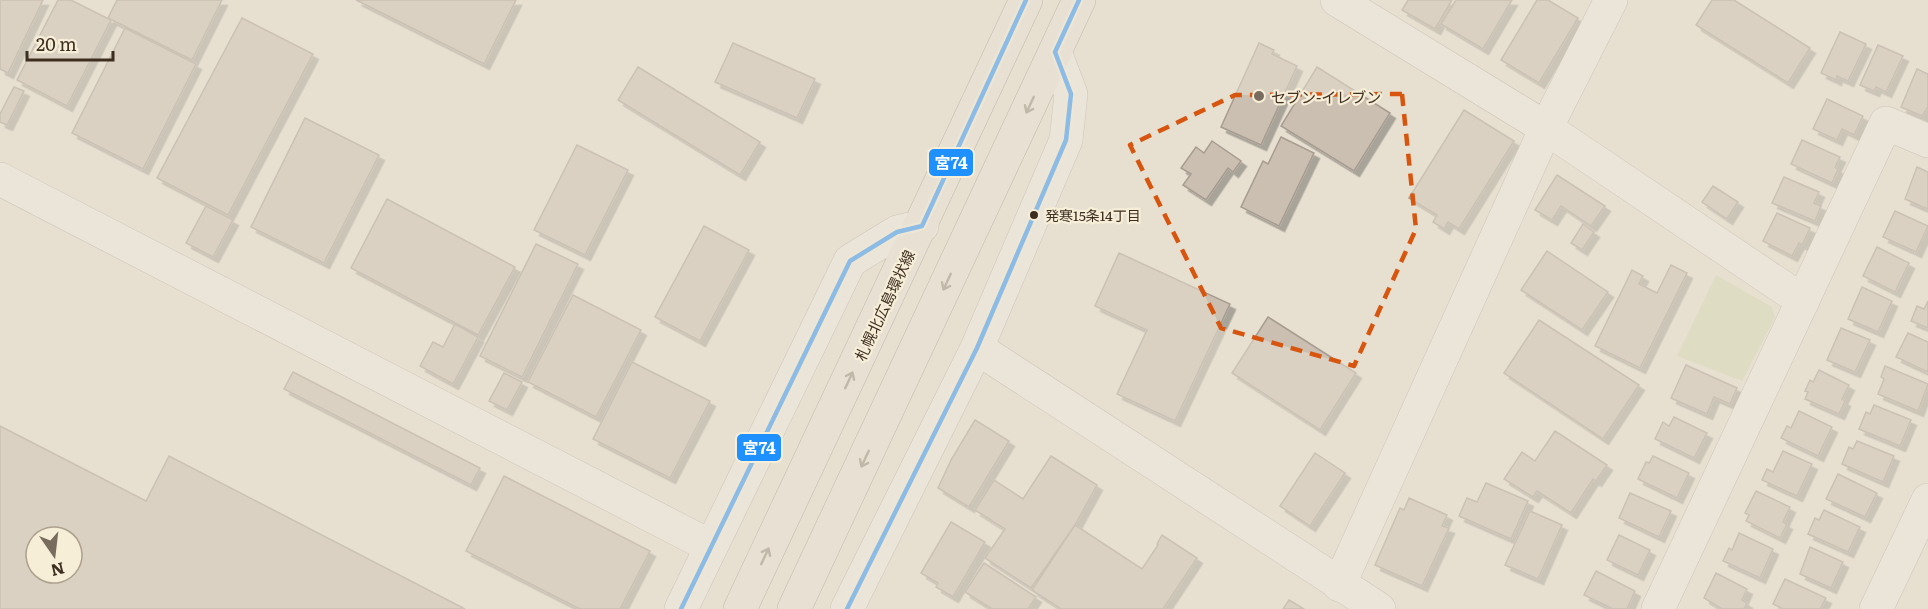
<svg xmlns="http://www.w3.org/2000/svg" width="1928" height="609" font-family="Literata,'Noto Sans JP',serif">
<defs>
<filter id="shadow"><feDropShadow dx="5.5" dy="5.5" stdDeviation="0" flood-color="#0004"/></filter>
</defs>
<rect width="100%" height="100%" fill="#e7e0d1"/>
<path fill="#d6d7b3" d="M1716 275 1772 307 1775 318 1742 381 1677 356Z"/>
<g fill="#cbbfb2" stroke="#a89c90" stroke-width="1.5" fill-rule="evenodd" filter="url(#shadow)">
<path d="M0 0H43L8 73 0 69Z"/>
<path d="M58 0H71L111 20 67 106 17 80Z"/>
<path d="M117 0H222L192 60 108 18Z"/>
<path d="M356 0H516L484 64Z"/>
<path d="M1408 0H1452L1435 29 1402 10Z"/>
<path d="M1456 0H1512L1483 49 1441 24Z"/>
<path d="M1537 0H1548L1578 18 1539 83 1501 60Z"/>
<path d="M1712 0H1734L1810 48 1788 83 1696 25Z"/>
<path d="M242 18 313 54 228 215 157 178Z"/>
<path d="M125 28 196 64 143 169 72 133Z"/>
<path d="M1840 32 1866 44 1848 81 1837 76 1836 80 1821 73Z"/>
<path d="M733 43 815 79 797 118 715 82Z"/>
<path d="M1259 43 1274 50 1272 54 1297 66 1261 145 1221 127Z"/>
<path d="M1878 45 1903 56 1886 92 1876 87 1874 91 1860 85Z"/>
<path d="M638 67 760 142 740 175 618 100Z"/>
<path d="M1317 67 1390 113 1354 171 1281 126Z"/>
<path d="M1917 69 1928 74V107L1922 116 1901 107Z"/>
<path d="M14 87 24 91 7 125 0 122V114Z"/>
<path d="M1827 99 1863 116 1854 135 1842 129 1837 140 1813 129Z"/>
<path d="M1464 110 1514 141 1459 229 1448 222 1444 229 1433 222 1437 215 1409 198Z"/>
<path d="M305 118 379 155 324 263 251 227Z"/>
<path d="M1281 137 1314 153 1279 226 1241 207 1263 161 1268 164Z"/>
<path d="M1802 140 1840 157 1835 167 1838 169 1832 183 1791 164Z"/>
<path d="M1212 141 1241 161 1233 172 1228 168 1206 200 1183 185 1191 174 1181 168 1196 147 1204 153Z"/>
<path d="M577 145 628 170 585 255 534 230Z"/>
<path d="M1917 167 1928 172V209L1905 199Z"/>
<path d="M1557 175 1605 206 1591 226 1561 206 1552 220 1535 210Z"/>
<path d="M1784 177 1819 192 1814 203 1821 206 1815 221 1772 203Z"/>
<path d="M1713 186 1738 202 1727 219 1702 202Z"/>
<path d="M387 199 515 267 478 335 351 268Z"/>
<path d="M206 206 233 220 213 257 186 243Z"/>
<path d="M1895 211 1928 226 1916 252 1883 237Z"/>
<path d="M1777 213 1810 228 1802 245 1799 243 1792 256 1763 241Z"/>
<path d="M1583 224 1594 232 1582 250 1571 243Z"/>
<path d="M704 226 749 250 700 341 655 317Z"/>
<path d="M536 244 578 264 522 377 480 356Z"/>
<path d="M1877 247 1909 263 1895 292 1863 276Z"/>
<path d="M1547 251 1608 292 1582 330 1521 290Z"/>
<path d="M1119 253 1230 304 1175 421 1117 394 1147 330 1095 306Z"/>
<path d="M1671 265 1687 273 1640 368 1595 346 1632 270 1643 276 1639 284 1657 293Z"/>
<path d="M1862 287 1892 301 1878 332 1848 319Z"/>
<path d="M573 295 641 330 596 417 528 382Z"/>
<path d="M1928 301V328L1911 321 1917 306 1924 309Z"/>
<path d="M1268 317 1356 373 1320 430 1232 373Z"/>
<path d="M1539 320 1639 385 1603 439 1504 373Z"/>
<path d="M455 324 478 337 453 384 420 366 433 342 443 347Z"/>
<path d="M1841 328 1870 340 1855 372 1827 360Z"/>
<path d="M1908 333 1928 342V372L1896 357Z"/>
<path d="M632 362 710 401 670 478 593 439Z"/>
<path d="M1686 365 1737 388 1730 404 1714 397 1707 414 1671 398Z"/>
<path d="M1885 366 1928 384 1918 411 1878 394 1884 379 1881 377Z"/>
<path d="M1819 370 1849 385 1842 399 1845 401 1839 414 1805 399 1808 392 1805 391 1810 380 1813 382Z"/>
<path d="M293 372 480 468 471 485 284 389Z"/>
<path d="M504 373 522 382 507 410 489 401Z"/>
<path d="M1874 405 1911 420 1900 446 1859 429 1866 412 1870 414Z"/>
<path d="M1799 411 1832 427 1818 456 1781 438 1787 426 1791 428Z"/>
<path d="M1674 417 1707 433 1694 458 1655 439 1663 422 1669 426Z"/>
<path d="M975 420 1009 441 969 507 938 488 951 460Z"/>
<path d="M0 426 146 501 169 456 465 609H0ZM36 537H72V573H36Z"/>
<path d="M1555 431 1607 465 1596 481 1593 479 1571 513 1537 491 1533 497 1504 479 1522 452 1535 461Z"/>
<path d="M1857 441 1894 456 1883 482 1842 464 1849 447 1853 449Z"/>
<path d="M1783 451 1812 464 1797 496 1762 480 1767 469 1773 472Z"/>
<path d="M1315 453 1345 473 1310 526 1280 506Z"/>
<path d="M1051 456 1097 485 1075 525 1031 588 985 558 1005 529 975 510 994 480 1023 499Z"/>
<path d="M1653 456 1689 473 1677 498 1638 479 1646 462 1649 463Z"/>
<path d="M1838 474 1877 493 1865 517 1826 499Z"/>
<path d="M504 476 650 551 620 609H580L466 551Z"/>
<path d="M1486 483 1528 501 1511 539 1459 516 1467 498 1477 502Z"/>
<path d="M1756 491 1790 507 1783 522 1787 524 1780 538 1746 521 1749 515 1745 513Z"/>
<path d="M1630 493 1671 511 1659 537 1619 518Z"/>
<path d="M1409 498 1447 515 1442 526 1449 528 1422 586 1375 565 1400 508 1404 510Z"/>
<path d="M1824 510 1860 527 1848 552 1808 534 1815 518 1819 520Z"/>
<path d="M1530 511 1562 525 1538 579 1505 565Z"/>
<path d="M951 522 985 542 953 597 936 587 938 583 921 573Z"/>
<path d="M1075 525 1142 569 1158 545 1157 544 1162 535 1197 558 1163 609H1061L1032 590Z"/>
<path d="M1739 533 1773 549 1760 578 1723 561 1729 548 1732 550Z"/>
<path d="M1619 535 1650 550 1638 575 1607 560Z"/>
<path d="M1810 547 1843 562 1831 588 1800 574Z"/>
<path d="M984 563 1036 597 1028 609H992L965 592Z"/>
<path d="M1596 571 1635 591 1627 609H1613L1584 595Z"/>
<path d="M1716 573 1747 589 1742 600 1747 603 1744 609H1722L1704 598Z"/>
<path d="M1785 579 1826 598 1820 609H1783L1773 604Z"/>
<path d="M1289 600 1304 609H1283Z"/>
</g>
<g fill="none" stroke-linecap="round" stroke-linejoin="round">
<defs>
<g id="street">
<path d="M1337 0 1546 128 1803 301"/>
<path d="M0 179 710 546"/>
<path d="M977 348 1379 609"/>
<path d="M1339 585 1546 128 1611 0"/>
<path d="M681 609 850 261 897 232 922 226"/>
<path d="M847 609 977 348 1066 140 1071 94 1055 52"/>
<path d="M1658 609 1886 123 1928 141"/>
<path d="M1876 609 1928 500"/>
</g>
<g id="primary">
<path d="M740 609 1026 0"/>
<path d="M794 609 1079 0"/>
</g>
</defs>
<use href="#street" stroke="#ada599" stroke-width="34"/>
<use href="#primary" stroke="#928b80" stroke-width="34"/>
<use href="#street" stroke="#efebe3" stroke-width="33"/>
<use href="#primary" stroke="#e6e1d4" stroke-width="33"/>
<defs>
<g id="bus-1">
<path d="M681 609 850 261 897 232 922 226 1026 0"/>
<path d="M847 609 977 348 1066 140 1071 94 1055 52 1079 0"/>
</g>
</defs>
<use href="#bus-1" stroke="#f7eed8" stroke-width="9"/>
<use href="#bus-1" stroke="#1e90ff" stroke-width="4.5"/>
</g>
<defs><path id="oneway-shaft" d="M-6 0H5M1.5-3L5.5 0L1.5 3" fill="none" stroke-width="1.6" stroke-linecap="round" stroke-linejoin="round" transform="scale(1.5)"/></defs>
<g stroke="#92887a">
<use href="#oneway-shaft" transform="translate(1030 105) rotate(115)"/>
<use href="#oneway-shaft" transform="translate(947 282) rotate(115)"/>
<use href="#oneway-shaft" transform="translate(849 380) rotate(-65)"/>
<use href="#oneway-shaft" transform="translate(865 459) rotate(115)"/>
<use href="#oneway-shaft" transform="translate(765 556) rotate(-65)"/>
</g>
<path d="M0 0H1928V609H0ZM1402 94 1416 229 1354 366 1221 328 1130 145 1235 95Z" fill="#e7e0d1" fill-opacity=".55" fill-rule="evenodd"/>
<path fill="none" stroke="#d7550e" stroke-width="4.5" stroke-dasharray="12 8" stroke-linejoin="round" d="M1402 94 1416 229 1354 366 1221 328 1130 145 1235 95Z"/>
<circle fill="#786c5e" stroke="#f7eed8" stroke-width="2" cx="1259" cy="96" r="6"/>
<circle fill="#3d2e20" stroke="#f7eed8" stroke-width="2" cx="1034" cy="215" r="5"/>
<g text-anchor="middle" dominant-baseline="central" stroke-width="4.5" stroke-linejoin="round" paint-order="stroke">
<g font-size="14" fill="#3d2e20" stroke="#f7eed8" text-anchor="start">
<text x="1045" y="215">発寒15条14丁目</text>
</g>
<g font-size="15" fill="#3d2e20" stroke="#f7eed8" text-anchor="start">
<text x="1271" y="96">セブン-イレブン</text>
</g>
<g font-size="15" fill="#3d2e20" stroke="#f7eed8">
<text transform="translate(884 305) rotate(-65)">札幌北広島環状線</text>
</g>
</g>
<g stroke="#f7eed8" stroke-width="2">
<rect x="928" y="148" width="46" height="29" rx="6" fill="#1e90ff"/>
<rect x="736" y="433" width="46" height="29" rx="6" fill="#1e90ff"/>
</g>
<g font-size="16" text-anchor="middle" font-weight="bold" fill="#fff">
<text x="951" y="169">宮74</text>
<text x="759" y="454">宮74</text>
</g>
<g transform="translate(54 555) rotate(166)"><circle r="28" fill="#f7eed8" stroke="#ada18e" stroke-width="1.5"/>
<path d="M0-4.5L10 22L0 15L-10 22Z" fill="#786c5e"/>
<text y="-9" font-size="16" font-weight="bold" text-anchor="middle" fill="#3d2e20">N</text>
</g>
<path d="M27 51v9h86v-9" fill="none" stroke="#3d2e20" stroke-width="3"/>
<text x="36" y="51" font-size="18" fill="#3d2e20" stroke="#f7eed8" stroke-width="4.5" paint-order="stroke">20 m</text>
</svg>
